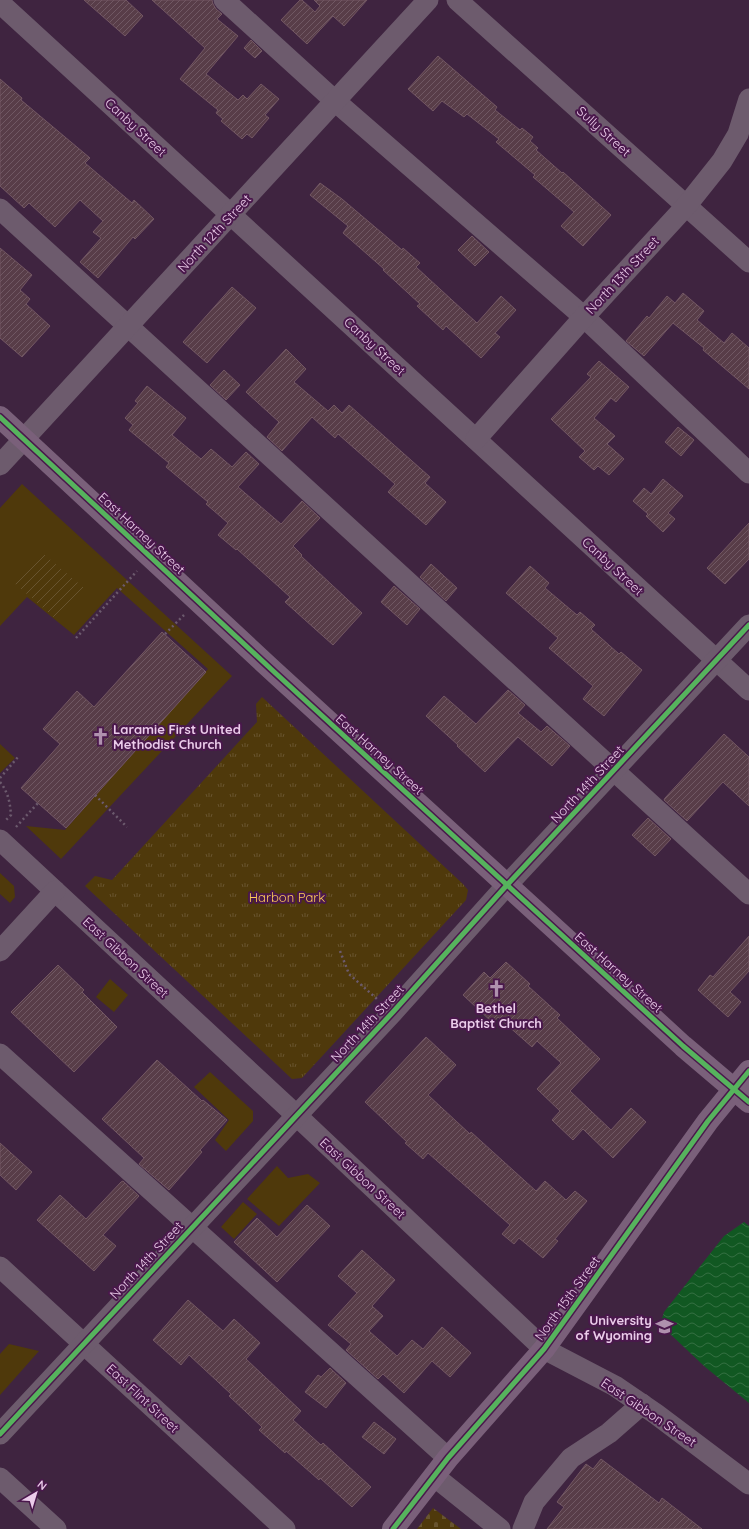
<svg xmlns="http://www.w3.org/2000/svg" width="749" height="1529" font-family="Quicksand,sans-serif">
<defs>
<pattern id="cemetery-stones" width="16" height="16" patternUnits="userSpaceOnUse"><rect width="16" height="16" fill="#4f390b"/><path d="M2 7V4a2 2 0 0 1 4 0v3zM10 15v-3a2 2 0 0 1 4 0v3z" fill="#68542f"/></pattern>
<pattern id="park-tufts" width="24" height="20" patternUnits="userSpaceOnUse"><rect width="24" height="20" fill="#4f390b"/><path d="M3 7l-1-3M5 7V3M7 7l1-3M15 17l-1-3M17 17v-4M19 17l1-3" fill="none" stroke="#68542f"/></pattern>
<pattern id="garden-furrows" width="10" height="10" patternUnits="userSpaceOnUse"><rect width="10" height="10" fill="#4f390b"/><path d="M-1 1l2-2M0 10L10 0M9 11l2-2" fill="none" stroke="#68542f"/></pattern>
<pattern id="water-waves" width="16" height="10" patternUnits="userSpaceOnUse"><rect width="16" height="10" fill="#115822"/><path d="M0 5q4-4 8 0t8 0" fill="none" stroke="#346f42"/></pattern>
<pattern id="building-hatch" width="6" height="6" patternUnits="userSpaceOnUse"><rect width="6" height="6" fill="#583d48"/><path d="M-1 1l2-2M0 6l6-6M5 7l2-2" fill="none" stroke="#705863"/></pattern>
</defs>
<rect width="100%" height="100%" fill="#3f2440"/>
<g fill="#4f390b">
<path d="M22 484 232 676 61 859 26 826 65 830 208 669 117 588 74 635 27 597 0 626V508Z"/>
<path d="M0 744 15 758 0 773Z"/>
<path d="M0 873 14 886 15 897 10 903 0 894Z"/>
<path d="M110 979 128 995 114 1012 96 997Z"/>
<path d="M210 1072 253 1111V1121L226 1151 215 1140 229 1120 194 1087Z"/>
<path d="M277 1166 288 1178 308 1174 320 1183 279 1226 247 1199Z"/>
<path d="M243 1202 257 1214 234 1239 221 1227Z"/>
<path d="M9 1344 39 1351 0 1395V1354Z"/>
</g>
<path fill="url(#cemetery-stones)" d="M433 1508 461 1529H417Z"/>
<path fill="url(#park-tufts)" d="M262 697 463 884 468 890 466 900 302 1078 292 1079 85 886 95 876 112 880 257 722 256 704Z"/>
<path fill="url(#garden-furrows)" d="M40 551 84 588 56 619 13 582Z"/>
<path fill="url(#water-waves)" d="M744 1222 749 1226V1403L704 1366 666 1330 662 1319 664 1312 724 1236Z"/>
<g fill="url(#building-hatch)" stroke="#735763">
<path d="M84 0H126L143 16 125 36Z"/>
<path d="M152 0H212L213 4 216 9 222 14 217 19 238 36 206 74 238 100 243 95 247 99 261 84 279 99 265 115 269 118 252 138 247 134 242 139 221 121 223 119 216 113 218 110 180 79 205 48Z"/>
<path d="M300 0H302L315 12 320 6 314 0H367L344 26 333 16 307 44 281 20Z"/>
<path d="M251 40 262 51 255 58 244 48Z"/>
<path d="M438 56 497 107 495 110 520 130 522 128 533 137 530 141 538 148 536 150 562 173 563 172 611 215 583 246 561 226 574 212 533 177 535 175 496 142 499 139 467 114 464 117 442 101 433 111 408 89Z"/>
<path d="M0 79 22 98 21 100 90 158 85 163 132 203 134 200 154 219 135 239 133 237 98 278 80 262 101 238 93 232 103 221 80 200 55 227 29 203 24 208 0 186Z"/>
<path d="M320 183 342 199 402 250 403 248 420 263 416 267 477 323 501 296 516 310 495 333 500 337 481 358 446 326 443 330 417 306 420 304 383 270 384 269 343 233 348 226 310 195Z"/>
<path d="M472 236 489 252 475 266 458 250Z"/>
<path d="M0 248 32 275 20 290 30 299 26 304 50 326 22 357 0 338Z"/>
<path d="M232 287 256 308 207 363 183 342Z"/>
<path d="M683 293 704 311 697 320 724 343 732 333 749 348V389L703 350 704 348 673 323 644 356 626 341 647 316 649 318 667 296 675 303Z"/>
<path d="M286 349 306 369 294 382 328 411 334 405 342 413 349 405 430 477 425 483 446 502 426 525 388 492 395 484 338 434 335 438 312 417 282 451 267 437 279 422 246 392Z"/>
<path d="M599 361 629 387 616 402 611 398 594 418 615 436 607 444 624 459 609 475 598 466 594 470 579 457 585 451 551 419 591 377 587 374Z"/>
<path d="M224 370 240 385 226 400 210 385Z"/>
<path d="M147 386 186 418 172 435 201 459 211 449 232 467 246 452 259 464 238 487 281 524 302 501 320 518 293 546 302 555 301 556 362 613 333 645 285 602 290 597 237 549 236 550 218 535 228 523 206 504 208 502 166 467 169 463 129 430 133 425 125 418 138 403 135 401Z"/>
<path d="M678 427 694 440 681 456 665 442Z"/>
<path d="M663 479 683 496 668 513 675 519 663 532 646 516 648 514 633 501 644 488 651 494Z"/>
<path d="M749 523V559L725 584 707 568Z"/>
<path d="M431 564 457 588 446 601 420 577Z"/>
<path d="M530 566 549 583 545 588 577 615 580 612 595 625 591 629 619 654 621 652 642 670 604 716 583 699 593 686 549 648 558 638 506 593Z"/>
<path d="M394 586 420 609 407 625 381 602Z"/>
<path d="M162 632 206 672 66 828 21 788 60 744 43 729 77 691 94 707Z"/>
<path d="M508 690 525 705 518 713 541 732 547 726 570 746 552 766 518 737 485 772 457 746 458 745 426 716 444 696 476 724Z"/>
<path d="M724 734 749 757V806L723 782 687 821 664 800 665 798Z"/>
<path d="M648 818 671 839 655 856 632 835Z"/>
<path d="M749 936V971L730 992 741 1002 728 1017 698 990 710 975 713 977Z"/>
<path d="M506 962 530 984 528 986 560 1015 557 1018 600 1059 570 1091 611 1130 631 1108 646 1122 613 1158 583 1129 573 1140 552 1120 560 1111 537 1089 561 1063 537 1041 532 1047 498 1017 493 1023 463 995 484 972 490 978Z"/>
<path d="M58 965 84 990 82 992 117 1027 74 1072 11 1012Z"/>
<path d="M426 1037 456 1065 428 1095 470 1134 471 1132 536 1191 545 1181 566 1200 575 1191 587 1201 555 1239 558 1241 543 1258 519 1238 514 1244 502 1234 510 1225 428 1153 423 1159 405 1143 407 1142 365 1102Z"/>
<path d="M157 1060 202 1101 203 1100 227 1120 200 1150 202 1152 169 1190 139 1164 144 1158 102 1119Z"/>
<path d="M0 1143 32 1172 16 1190 0 1175Z"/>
<path d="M123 1181 139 1196 103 1235 116 1246 94 1271 37 1220 60 1195 86 1219 121 1182Z"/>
<path d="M307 1205 330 1226 277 1282 234 1242 257 1218 277 1237Z"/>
<path d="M362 1250 395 1280 372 1306 383 1316 369 1331 397 1356 412 1340 423 1349 442 1327 471 1353 450 1377 432 1361 404 1393 383 1374 378 1379 346 1350 351 1344 328 1325 357 1293 338 1276Z"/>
<path d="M188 1300 223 1331 234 1319 260 1343 246 1359 301 1411 293 1420 321 1445 323 1443 371 1487 352 1507 320 1478 319 1480 286 1451 285 1453 259 1430 262 1427 229 1396 231 1394 189 1355 181 1365 153 1340Z"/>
<path d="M330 1368 346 1383 326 1408 305 1392 318 1375 321 1377Z"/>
<path d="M374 1422 396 1439 384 1454 362 1437Z"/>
<path d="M601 1459 659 1503 662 1498 702 1529H547L564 1507 557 1502 586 1464 593 1469Z"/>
</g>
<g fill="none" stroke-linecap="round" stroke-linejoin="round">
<g stroke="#6c5a6d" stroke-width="2.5" stroke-dasharray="2 3" stroke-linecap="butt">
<path d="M165 634 184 615"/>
<path d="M76 638 137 571"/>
<path d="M0 778 18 757"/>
<path d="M0 782C8 792 10 802 11 815L5 821"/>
<path d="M95 795 127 827"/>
<path d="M16 827 38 803"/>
<path d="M340 951 349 974 377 999"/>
</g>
<g stroke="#6d5b6d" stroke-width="21">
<path d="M224 0 335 101 584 317 749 473"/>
<path d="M457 0 749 262"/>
<path d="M0 3 749 690"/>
<path d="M0 209 749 894"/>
<path d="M476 439 584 317 687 205 722 161 738 134 749 99"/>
<path d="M0 465 428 0"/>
<path d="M0 840 296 1115 544 1349 615 1386 656 1414 749 1484"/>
<path d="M0 951 55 891"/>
<path d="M0 1054 448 1458"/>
<path d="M0 1267 285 1529"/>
<path d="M0 1434 393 1012 507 885 749 625"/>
<path d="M434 1476 500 1529"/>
<path d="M0 1478 56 1529"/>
<path d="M523 1529 534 1502 571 1458 609 1433 642 1404"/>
</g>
<g stroke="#7a607a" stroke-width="22">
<path d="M0 417 271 669 683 1046 749 1102"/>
<path d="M393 1529 448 1458 544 1349 708 1121 749 1071"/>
</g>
<defs>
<g id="cycleway">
<path d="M0 417 271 669 683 1046 749 1102"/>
<path d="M0 1434 393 1012 507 885 749 625"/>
<path d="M393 1529 448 1458 544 1349 708 1121 749 1071"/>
</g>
</defs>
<use href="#cycleway" stroke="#4a184c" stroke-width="8"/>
<use href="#cycleway" stroke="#56b35d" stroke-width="5"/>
</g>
<defs>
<symbol id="church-bare" viewBox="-9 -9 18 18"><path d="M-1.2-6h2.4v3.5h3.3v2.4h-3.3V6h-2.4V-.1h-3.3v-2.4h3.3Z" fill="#af91ae" stroke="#4a184c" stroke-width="2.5" paint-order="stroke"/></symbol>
<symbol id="university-bare" viewBox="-9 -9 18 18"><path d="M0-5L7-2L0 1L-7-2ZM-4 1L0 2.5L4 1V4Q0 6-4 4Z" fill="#af91ae" stroke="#4a184c" stroke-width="2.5" paint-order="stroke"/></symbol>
</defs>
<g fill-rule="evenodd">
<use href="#church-bare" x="88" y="724" width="25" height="25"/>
<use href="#church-bare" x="484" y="976" width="25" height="25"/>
<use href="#university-bare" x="652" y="1314" width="25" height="25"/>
</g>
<g text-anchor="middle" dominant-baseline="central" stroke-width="4" stroke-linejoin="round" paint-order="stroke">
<g font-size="13" fill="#ebccea" stroke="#4a184c">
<text transform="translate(136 127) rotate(43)">Canby Street</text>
<text transform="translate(604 131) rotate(42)">Sully Street</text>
<text transform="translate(214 233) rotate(-47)">North 12th Street</text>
<text transform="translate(622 275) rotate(-47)">North 13th Street</text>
<text transform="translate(375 346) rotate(43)">Canby Street</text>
<text transform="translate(142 533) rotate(43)">East Harney Street</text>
<text transform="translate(613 566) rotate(43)">Canby Street</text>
<text transform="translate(380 754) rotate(42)">East Harney Street</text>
<text transform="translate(587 784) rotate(-47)">North 14th Street</text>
<text transform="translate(126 957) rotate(43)">East Gibbon Street</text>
<text transform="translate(619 972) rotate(42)">East Harney Street</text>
<text transform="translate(367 1023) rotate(-47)">North 14th Street</text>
<text transform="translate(363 1178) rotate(43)">East Gibbon Street</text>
<text transform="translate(146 1260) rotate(-47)">North 14th Street</text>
<text transform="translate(567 1298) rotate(-54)">North 15th Street</text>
<text transform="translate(143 1398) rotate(43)">East Flint Street</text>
<text transform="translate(649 1412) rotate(34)">East Gibbon Street</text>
</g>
<g font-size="13" font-weight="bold" fill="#ebccea" stroke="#4a184c" text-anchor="start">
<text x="113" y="729">Laramie First United<tspan x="113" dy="15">Methodist Church</tspan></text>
<text x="496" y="1008" text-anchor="middle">Bethel<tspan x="496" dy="15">Baptist Church</tspan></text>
<text x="652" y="1320" text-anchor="end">University<tspan x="652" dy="15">of Wyoming</tspan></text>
</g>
<g font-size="13" fill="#fecd58" stroke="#4a184c">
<text x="287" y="897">Harbon Park</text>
</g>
</g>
<g transform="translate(36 1493) rotate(38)" stroke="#4a184c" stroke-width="3" paint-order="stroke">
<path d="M0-3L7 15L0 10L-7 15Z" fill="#ebccea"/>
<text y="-6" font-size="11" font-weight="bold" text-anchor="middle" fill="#ebccea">N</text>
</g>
</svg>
